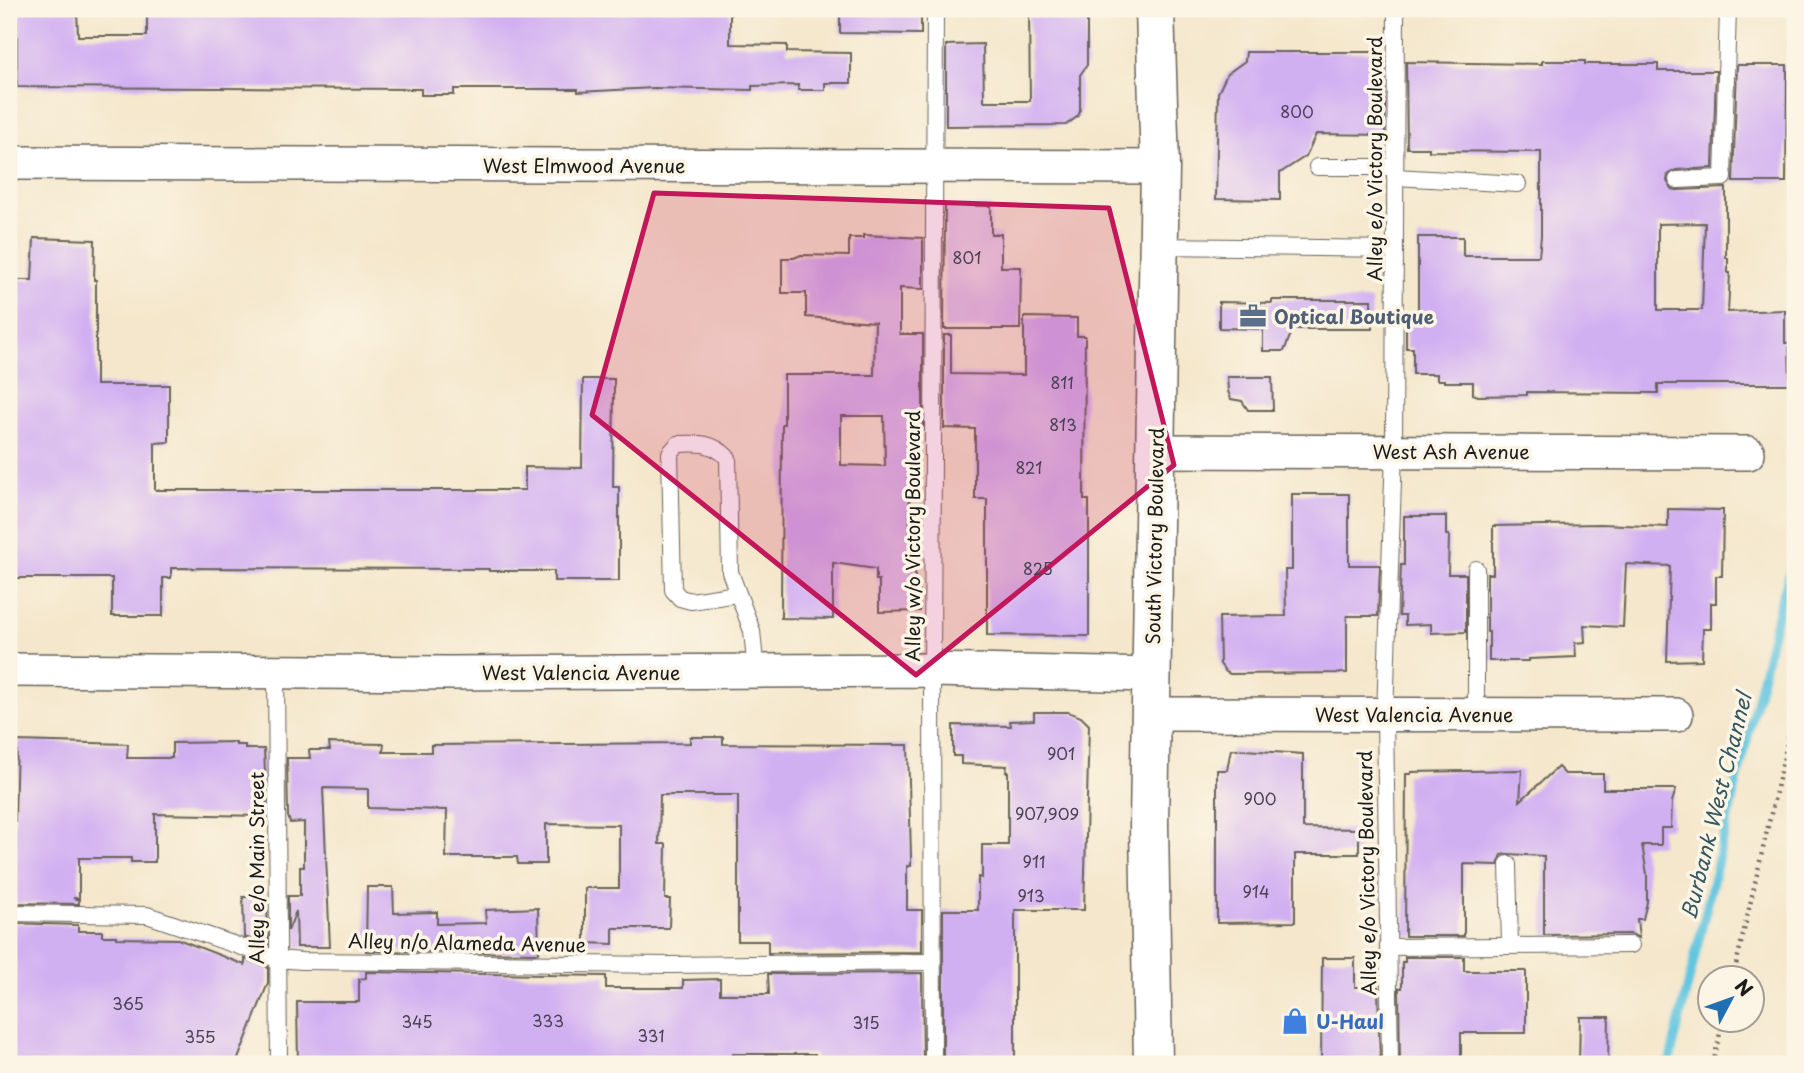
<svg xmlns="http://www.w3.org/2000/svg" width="1804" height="1073" font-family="'Playpen Sans',sans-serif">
<rect width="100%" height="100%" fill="#fcf5e5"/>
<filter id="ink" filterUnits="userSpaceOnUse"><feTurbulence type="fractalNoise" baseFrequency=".0143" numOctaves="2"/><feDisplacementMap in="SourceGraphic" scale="14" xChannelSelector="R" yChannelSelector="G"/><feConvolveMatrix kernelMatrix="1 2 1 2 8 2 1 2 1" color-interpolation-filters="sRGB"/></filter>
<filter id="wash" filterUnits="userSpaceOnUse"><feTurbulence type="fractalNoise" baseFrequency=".00686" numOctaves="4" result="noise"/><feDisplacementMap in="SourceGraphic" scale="28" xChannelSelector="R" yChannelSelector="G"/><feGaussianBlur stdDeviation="1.57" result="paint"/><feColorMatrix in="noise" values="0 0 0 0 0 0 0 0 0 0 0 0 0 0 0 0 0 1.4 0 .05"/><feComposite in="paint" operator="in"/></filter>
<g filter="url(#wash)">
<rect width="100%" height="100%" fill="#f4e7cc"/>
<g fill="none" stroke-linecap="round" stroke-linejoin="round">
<path stroke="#62c6e0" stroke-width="9" d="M1669 1064 1779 607 1795 556"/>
</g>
<g id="blocks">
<g fill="#d1b0f2" fill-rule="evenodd">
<path d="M17 9H77L78 36H147V9H730V44L787 45V52L851 53V83H825V90H798V85L752 86V90L654 88 578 92V89H454V95H421V89L17 87Z"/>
<path d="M840 9H921V34L840 33Z"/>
<path d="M1029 9H1087V65L1080 75V111L1078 116 1066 125 946 126V45L983 44 984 101H1030Z"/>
<path d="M1246 52H1377V62H1385V135L1316 134 1306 156 1280 173V200L1216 199 1218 93 1227 74 1245 61Z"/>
<path d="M1542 61H1585V64H1658V71H1716L1713 168 1676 170 1668 175 1667 181 1672 189 1677 190 1726 188V258H1728V273H1730L1728 312 1785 310V343H1789L1790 384H1658V393L1527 392V395L1478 396 1473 394V382H1444V380H1437V374H1413V348H1406V323L1418 322V237H1463V256H1539L1541 236V152L1429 151V148H1407L1406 62 1542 64ZM1705 223 1702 310H1658V224Z"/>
<path d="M1737 65H1787L1786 182H1733Z"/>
<path d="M945 205 991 206V234H1001V267H1021L1020 329H944Z"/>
<path d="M863 235 923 238V289L900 288V334H923V428H915L916 483H909L910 551H915V582H919L920 611 879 612V580H876V569L833 563V619L781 618 782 424H784V375H874L875 322 806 317V293H782V258H794L801 255 849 256V238H863ZM841 416H884L885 466 841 465Z"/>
<path d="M34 238 95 240 94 280H96V385H169V442L155 443V490H525V467L582 468 583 379H614L613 487H619V581H554V571H489V569L171 568V578H163V616H112V578H9V280H32Z"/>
<path d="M1272 300H1371L1372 329H1293L1284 351H1263V329L1219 328V302L1272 303Z"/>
<path d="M1024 317 1077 318V336H1085L1084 500H1089V636L987 635V499H975V429L944 428V335H951V374L1024 375Z"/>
<path d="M1227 377H1272L1273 410H1248L1242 401 1231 399 1228 391Z"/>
<path d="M1292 494H1349V565H1380L1378 616H1347V673L1230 674 1226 672 1220 664 1219 617 1286 616 1285 570H1292Z"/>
<path d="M1668 509 1723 510 1722 576H1716V603H1711V629H1703L1702 660 1667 661 1670 566 1626 564 1623 627 1584 625 1585 642 1575 643 1576 657 1529 659V661H1489V632H1487V574H1493V526L1601 524 1668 527Z"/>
<path d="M1404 516H1446V535H1449L1448 574H1466V632L1431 633V624L1405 625V616H1399L1401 565H1404Z"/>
<path d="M1034 712H1068L1081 717 1089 725 1084 910H1015V1064H943V910H978V877L982 878V845H1008V772H1006L1007 766 961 764V756H953V725L1011 726 1010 721 1034 720Z"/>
<path d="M690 737H723V744L908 745 911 856V866H907V910H922V952L768 953V941H738V795H660L659 844H666L665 899H670L669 928H613V944L585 943V888H619V825L546 824V864H518L517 857H446L447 810 368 808V789L323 788 330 947H297L296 911 288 931V896H300V867H304V822L290 823 288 816 287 758H310L309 750H330L329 743 384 744 383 752H431V745L690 743Z"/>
<path d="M17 741 128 744 127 758H172V743L236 742V745H245V749H264L267 816 155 814V862H131V858H79V898H73L79 900V904L9 903V833H13V821H15Z"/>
<path d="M1231 749 1303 754V828L1359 829V854H1295V922L1217 923V770H1227Z"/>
<path d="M1558 767 1565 774H1603V789H1676L1672 802 1671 828H1661V845H1642L1647 874V902L1643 919H1637L1639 938 1631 934 1544 935V856L1508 854 1502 855 1498 865 1464 864V936H1405L1406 774H1411V772L1522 770 1520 801Z"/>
<path d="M367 887H393L394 913 437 912V924L486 923 485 910 538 908 539 953 366 951Z"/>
<path d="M243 897H267L268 945 244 937Z"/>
<path d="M9 923 78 925V931H102V936H116V938L178 939 245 965V959L268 967V983L236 1064H9Z"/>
<path d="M1405 957H1464V971H1526V1033H1461V1064H1400L1399 988H1402V962H1405Z"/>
<path d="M1322 958H1355V987H1378L1380 1064H1321Z"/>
<path d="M366 972 606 976V988H683V980L720 979V994H769L768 974 922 973 923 1064H815V1054H733V1064H298L297 1002H359V979L366 978Z"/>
<path d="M1580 1017H1609L1608 1064H1579Z"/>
</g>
</g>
</g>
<g filter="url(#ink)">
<use href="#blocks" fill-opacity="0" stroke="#68635a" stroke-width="2"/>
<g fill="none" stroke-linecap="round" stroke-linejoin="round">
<defs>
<g id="service">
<path d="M1317 167H1395"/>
<path d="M1395 177 1518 184"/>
<path d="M1677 180 1723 178 1728 9"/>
<path d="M1158 246 1395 249"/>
<path d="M737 594 691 601 680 598 673 590 670 453 678 444C699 443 713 442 728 458L730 572 752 631 756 672"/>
<path d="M276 672 279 1064"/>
<path d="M1476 715V569"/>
<path d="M1508 864 1510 945"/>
<path d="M9 913 147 915 277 959 302 961 671 965 932 962"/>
<path d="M1388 947 1631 945"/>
<path d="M933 1064 932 670 935 9"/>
<path d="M1390 1064 1385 715 1394 451 1396 9"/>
</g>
<g id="minor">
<path d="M9 163 1160 167"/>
<path d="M1155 451 1748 453"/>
<path d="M9 670 448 673 932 670 1152 675"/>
<path d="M1152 714 1676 715"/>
</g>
<path id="primary" d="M1153 1064 1149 824 1160 167 1155 9"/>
</defs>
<use href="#service" stroke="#68635a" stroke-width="18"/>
<use href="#minor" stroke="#68635a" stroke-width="36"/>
<use href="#primary" stroke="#68635a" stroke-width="41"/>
<g stroke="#68635a" stroke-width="4.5" stroke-dasharray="2 5" stroke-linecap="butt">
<path d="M1733 978 1785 753 1795 699"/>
<path d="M1713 1064 1723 1020"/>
</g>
<use href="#service" stroke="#fff" stroke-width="16"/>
<use href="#minor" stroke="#fff" stroke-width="33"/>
<use href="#primary" stroke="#fff" stroke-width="38"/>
</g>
</g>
<path fill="#c2185b" fill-opacity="0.2" stroke="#c2185b" stroke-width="5" stroke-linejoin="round" d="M654 193 1109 208 1174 465 916 675 592 415Z"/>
<defs>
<symbol id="office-bare" viewBox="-9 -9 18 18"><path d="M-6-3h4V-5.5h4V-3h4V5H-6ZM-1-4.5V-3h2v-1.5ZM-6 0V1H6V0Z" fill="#5c6f8a" stroke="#fcf5e5" stroke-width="2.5" paint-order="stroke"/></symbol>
<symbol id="shop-bare" viewBox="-9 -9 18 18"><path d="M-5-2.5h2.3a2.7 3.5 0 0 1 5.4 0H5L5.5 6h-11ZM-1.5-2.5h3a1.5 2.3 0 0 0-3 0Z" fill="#3f7fe0" stroke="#fcf5e5" stroke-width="2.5" paint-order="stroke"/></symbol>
</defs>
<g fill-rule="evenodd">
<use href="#office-bare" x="1234" y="297" width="38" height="38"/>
<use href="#shop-bare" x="1276" y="1002" width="38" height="38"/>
</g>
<g text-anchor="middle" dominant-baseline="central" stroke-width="7" stroke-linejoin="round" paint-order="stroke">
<g font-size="16" fill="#494152">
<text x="1297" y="111">800</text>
<text x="967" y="257">801</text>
<text x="1062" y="382">811</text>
<text x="1063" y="424">813</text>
<text x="1029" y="467">821</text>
<text x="1038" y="568">825</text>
<text x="1061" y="753">901</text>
<text x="1260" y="798">900</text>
<text x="1047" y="813">907,909</text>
<text x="1034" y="861">911</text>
<text x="1256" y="891">914</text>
<text x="1031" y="895">913</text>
<text x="128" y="1003">365</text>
<text x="548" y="1020">333</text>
<text x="417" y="1021">345</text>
<text x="866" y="1022">315</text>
<text x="651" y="1035">331</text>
<text x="200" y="1036">355</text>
</g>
<g font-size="19" fill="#1c1c1c" stroke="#fcf5e5">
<text transform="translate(1374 159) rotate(-90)">Alley e/o Victory Boulevard</text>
<text x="584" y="165">West Elmwood Avenue</text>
<text x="1451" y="451">West Ash Avenue</text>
<text transform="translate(912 536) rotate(-90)">Alley w/o Victory Boulevard</text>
<text transform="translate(1154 536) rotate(-89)">South Victory Boulevard</text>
<text x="581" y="672">West Valencia Avenue</text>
<text x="1414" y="714">West Valencia Avenue</text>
<text transform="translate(256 868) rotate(-90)">Alley e/o Main Street</text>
<text transform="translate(1366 873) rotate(-91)">Alley e/o Victory Boulevard</text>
<text transform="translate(467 942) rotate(1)">Alley n/o Alameda Avenue</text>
</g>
<g font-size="19" font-weight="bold" fill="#4e5e75" stroke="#fcf5e5" text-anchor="start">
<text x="1274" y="316">Optical Boutique</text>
</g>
<g font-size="19" font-weight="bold" fill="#366cbe" stroke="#fcf5e5" text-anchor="start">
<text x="1316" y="1021">U-Haul</text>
</g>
<g font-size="21" font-style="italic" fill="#345861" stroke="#fcf5e5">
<text transform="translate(1715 806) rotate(-76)">Burbank West Channel</text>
</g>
</g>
<rect width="1804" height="1073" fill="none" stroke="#fcf5e5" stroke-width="35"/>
<g transform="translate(1731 999) rotate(49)"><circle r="33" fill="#fcf5e5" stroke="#a29e95" stroke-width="2"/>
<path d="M0-5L12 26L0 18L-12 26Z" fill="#1f6fb2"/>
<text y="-10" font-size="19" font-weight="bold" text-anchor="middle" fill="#1c1c1c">N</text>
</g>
</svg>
